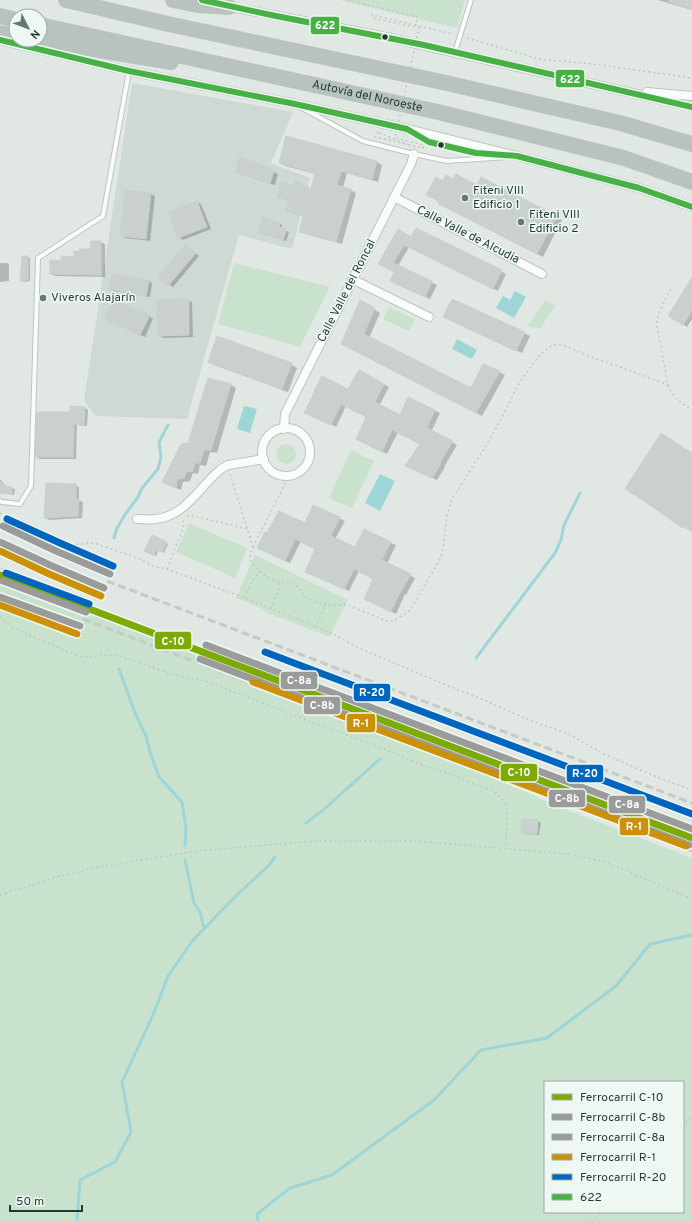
<svg xmlns="http://www.w3.org/2000/svg" width="692" height="1221" font-family="Overpass,sans-serif">
<rect width="100%" height="100%" fill="#e1e8e4"/>
<path fill="#ced9d4" d="M132 83 293 112 271 163 310 178 292 249 239 235 187 419 96 416 84 401Z"/>
<g fill="#c9e2ce" fill-rule="evenodd">
<path d="M339 0H465L457 28Z"/>
<path d="M234 263 330 287 300 347 218 324Z"/>
<path d="M545 300 555 306 540 329 528 326Z"/>
<path d="M389 307 415 319 409 331 383 319Z"/>
<circle cx="286" cy="454" r="10"/>
<path d="M351 450 374 461 352 508 329 498Z"/>
<path d="M189 523 247 548 235 578 176 552Z"/>
<path d="M255 555 348 600 333 630 330 637 270 614 262 609 236 598Z"/>
<path d="M0 567 560 807 692 858V1221H0ZM545 1082H683V1212H545Z"/>
</g>
<g fill="#9ed6d8">
<path d="M515 291 526 297 514 318 496 308 503 296 510 300Z"/>
<path d="M457 339 477 350 472 359 452 349Z"/>
<path d="M244 406 257 409 250 433 237 429Z"/>
<path d="M380 474 395 481 380 511 365 503Z"/>
</g>
<g fill="#0003">
<path d="M658 0H692V10Z"/>
<path d="M287 137 377 162 382 165 378 182 347 173 343 188 350 190 356 193 342 244 306 234 300 231 304 216 292 213 287 210 290 201 278 196 311 190 316 174 285 166 280 163Z"/>
<path d="M236 172H274L278 174 275 185 240 174Z"/>
<path d="M482 179 562 220 543 257 446 207 443 182 454 180 478 186Z"/>
<path d="M151 194 155 196 150 241 125 238 121 235Z"/>
<path d="M197 202 201 204 211 229 183 240 179 237Z"/>
<path d="M279 223 282 225V229L289 232 286 241 262 234Z"/>
<path d="M412 238 501 271 506 274 498 291 409 247 398 266 437 285 430 299 396 283 395 272 379 263Z"/>
<path d="M100 242 105 244V277L55 276 51 274 63 262 75 258 81 253 91 250Z"/>
<path d="M190 248 199 256 173 287 160 277Z"/>
<path d="M28 257 30 258V281L24 282 21 280Z"/>
<path d="M0 263H7L9 264V281L0 282Z"/>
<path d="M692 279V319L687 327 670 316Z"/>
<path d="M148 281 152 283 150 297 114 291 110 289Z"/>
<path d="M188 300 192 302 193 337 163 338 159 335Z"/>
<path d="M361 302 380 313 369 338 471 389 484 365 505 375 482 416 348 346Z"/>
<path d="M149 316 153 319 145 337 109 320Z"/>
<path d="M450 320 524 333 530 336 522 353Z"/>
<path d="M209 362 291 364 297 368 288 392 214 365Z"/>
<path d="M359 371 389 387 379 406 400 416 409 398 440 413 431 432 457 445 444 467H445L437 480 412 468 421 444 398 432 387 454 362 442 367 417 346 406 336 427 310 415 349 390Z"/>
<path d="M230 384 236 388 217 453 210 452 206 466 200 465 198 474 193 473 190 481 183 482 181 490 169 485 189 444Z"/>
<path d="M85 408 88 410 87 426 77 425 76 459H40L36 457 71 413Z"/>
<path d="M0 479 5 486 15 489 14 495 7 494 2 491 3 495 0 492Z"/>
<path d="M75 485 79 487V500L83 502 82 518 49 520 45 517Z"/>
<path d="M314 506 345 521 335 539 356 549 391 543 396 545 387 564 415 578 406 595 405 594 396 614 370 601 375 579 359 571 349 591 311 574 316 549 301 541 290 563 263 550 267 534 306 525Z"/>
<path d="M153 536 168 544 164 553 158 550 157 556 148 552Z"/>
<path d="M523 820 538 821 541 823 539 835 524 834 522 832Z"/>
</g>
<g fill="none" stroke-linecap="round" stroke-linejoin="round">
<g stroke="#9ed6d8" stroke-width="3">
<path d="M114 538 117 528 124 516 138 497 142 488 158 469 161 457 159 442 168 425"/>
<path d="M476 658 555 553 561 540 564 525 580 493"/>
<path d="M119 669 135 713 146 736 150 752 159 777 182 802 186 827 185 846"/>
<path d="M306 823 323 810 380 759"/>
<path d="M185 860 194 903 200 912 204 928"/>
<path d="M77 1221 80 1180 115 1162 131 1132 122 1082 153 1015 168 976 193 940 236 896 269 865 275 857"/>
<path d="M258 1221 257 1214 290 1188 332 1175 434 1100 481 1050 547 1038 616 986 650 944 692 935"/>
</g>
</g>
<g fill="#cad0cd" stroke="#cad1cd">
<path d="M669 0H692V9L669 2Z"/>
<path d="M286 136 377 161 372 179 341 171 337 185 351 189 336 242 299 232 303 215 285 211 290 201 277 197 281 182 293 186 295 181 311 189 315 173 279 163Z"/>
<path d="M239 158 260 164 274 171 270 183 235 172Z"/>
<path d="M456 174 477 185 481 177 557 216 537 254 439 204 438 201 426 195 436 177 443 181 446 175 453 179Z"/>
<path d="M125 190 151 193 146 239 120 236Z"/>
<path d="M197 201 207 227 178 238 168 212Z"/>
<path d="M263 217 280 223 279 227 287 229 283 240 258 233Z"/>
<path d="M416 228 502 270 493 289 404 245 393 263 432 281 425 297 390 281 394 272 378 264 398 229 411 237Z"/>
<path d="M91 241H101V275L50 274V260L62 261 61 256 74 257V251L80 252 79 249H90Z"/>
<path d="M186 244 196 253 168 286 158 277Z"/>
<path d="M22 256H28V280L20 281Z"/>
<path d="M112 274 149 280 146 296 109 289Z"/>
<path d="M692 277V310L683 325 668 316Z"/>
<path d="M113 299 150 315 140 335 104 319Z"/>
<path d="M189 299V335L158 336 157 300Z"/>
<path d="M452 299 525 332 516 351 443 317Z"/>
<path d="M360 300 375 308 364 334 471 388 483 364 500 371 476 413 341 344Z"/>
<path d="M217 336 292 363 282 389 208 362Z"/>
<path d="M359 370 384 384 375 402 400 415 408 397 435 410 427 428 453 441 440 463 441 464 432 478 405 466 420 444 392 430 382 452 356 439 366 417 341 404 331 425 304 413 315 391H314L322 376 348 389Z"/>
<path d="M208 378 231 384 211 450H204L200 463H195L192 472 187 471 184 478 177 479 176 488 162 482 181 444 188 443Z"/>
<path d="M70 406 85 407 84 425 74 424 73 457H35L37 412H70Z"/>
<path d="M661 433 692 453V532L683 526 682 528 647 503 625 489Z"/>
<path d="M0 482 7 486 12 487V494L3 493 0 491Z"/>
<path d="M46 483 76 484V499H79L78 516 44 518Z"/>
<path d="M313 505 340 517 331 536 355 547 364 529 391 542 382 560 411 574 400 593V592L391 612 364 599 373 579 354 569 344 589 305 572 315 549 295 539 285 561 257 548 265 532 267 533 279 511 305 523Z"/>
<path d="M152 535 167 542 162 552 156 550 154 556 144 551Z"/>
<path d="M522 819 538 820 537 834 521 833Z"/>
</g>
<g fill="none" stroke-linecap="round" stroke-linejoin="round">
<defs>
<g id="lane">
<path d="M455 52 471 0"/>
<path d="M304 109 363 141 414 154 447 161 509 157"/>
<path d="M416 134C440 148 469 152 496 154"/>
<path d="M0 501 2 502 20 504 31 486 38 258 103 216 129 71"/>
</g>
<g id="street">
<path d="M226 6 386 37 619 90 692 107"/>
<path d="M0 40 129 71 295 104 407 129 517 156 639 188 692 207"/>
<path d="M647 92 692 96"/>
<path d="M394 197 542 274"/>
<path d="M352 279 429 317"/>
<circle cx="286" cy="452" r="24"/>
<path d="M284 429 285 414 411 164 414 154"/>
<path d="M137 519C143 519 149 520 155 519 185 517 200 486 221 469L228 465 264 459"/>
</g>
<g id="highway">
<path d="M66 0 168 24 442 82 620 123 692 144"/>
<path d="M173 0 197 5 229 7"/>
<path d="M0 16 16 20"/>
<path id="s1" d="M40 25 438 112 624 158 692 182"/>
<path d="M0 33 16 36"/>
<path d="M39 40 171 62"/>
</g>
</defs>
<use href="#lane" stroke="#bec5c1" stroke-width="6"/>
<use href="#street" stroke="#bec5c1" stroke-width="10"/>
<use href="#highway" stroke="#bbc5c1" stroke-width="16"/>
<g stroke="#bfc8c4" stroke-width="1.5" stroke-dasharray="2 3" stroke-linecap="butt">
<path d="M348 0 418 17 415 25 453 34"/>
<path d="M467 38 539 59 593 64 692 78"/>
<path d="M379 133 409 145"/>
<path d="M671 289C664 302 656 313 657 327L668 385C673 398 681 403 692 410"/>
<path d="M230 474 253 547 250 555 251 562 264 575 275 581 293 583 299 588 306 597 318 603 326 605H348L386 621H393L408 612 415 602 440 559 444 544 446 523 448 512 452 499 492 436 521 380 539 356 549 347 557 344 563 345 591 357 637 373 668 385"/>
<path d="M0 513C16 523 36 541 54 544 67 546 80 544 92 543L97 544 137 558 156 567 167 569 245 598 331 633 359 648 451 687 482 699 524 718 569 734 602 753 659 778 692 790"/>
<path d="M187 516 190 515 247 529"/>
<path d="M253 547 285 484 280 475"/>
<path d="M167 569 183 528 184 524 182 519"/>
<path d="M245 598 249 586 260 571"/>
<path d="M271 609 278 591 279 582"/>
<path d="M0 617 15 629 81 657H92L100 655H114L133 660 170 674 206 681 314 723 332 729 397 754 422 765 455 776 476 785 493 790 504 801 507 809 506 848"/>
<path d="M315 627 326 605"/>
<path d="M0 895 49 879 99 867 197 851 315 841H414L568 854 603 861 692 899"/>
<path d="M683 1127 688 1120 692 1117"/>
<path d="M591 1221 604 1212"/>
</g>
<use href="#lane" stroke="#fafcfb" stroke-width="4"/>
<use href="#street" stroke="#fafcfb" stroke-width="8"/>
<use href="#highway" stroke="#b8c2bf" stroke-width="14"/>
<g stroke="#c5cac8" stroke-width="3" stroke-dasharray="8 4" stroke-linecap="butt">
<path d="M107 581 692 803"/>
<path d="M83 619 692 851"/>
</g>
<path stroke="#bfc8c4" stroke-width="1.5" stroke-dasharray="2 3" stroke-linecap="butt" d="M378 132 375 137 423 148 424 145 395 138 419 28 372 18V15L415 25"/>
<defs>
<g id="bus-1">
<path d="M202 0 271 15 424 45 692 107"/>
<path d="M0 40 129 71 295 104 407 129 429 142 476 153 517 156 639 188 692 207"/>
</g>
</defs>
<use href="#bus-1" stroke="#eef7f2" stroke-width="9"/>
<use href="#bus-1" stroke="#48b146" stroke-width="6"/>
<defs>
<path id="rail-1" d="M0 575 692 838"/>
<g id="rail-2">
<path d="M0 542 50 565 104 588"/>
<path d="M0 597 80 626"/>
<path d="M200 659 689 845"/>
</g>
<g id="rail-3">
<path d="M3 526 56 551 110 574"/>
<path d="M3 581 86 612"/>
<path d="M206 645 692 829"/>
</g>
<g id="rail-4">
<path d="M0 551 47 573 101 596"/>
<path d="M0 605 77 634"/>
<path d="M253 682 686 846"/>
</g>
<g id="rail-5">
<path d="M7 519 60 543 113 566"/>
<path d="M6 573 89 604"/>
<path d="M265 652 692 814"/>
</g>
</defs>
<use href="#rail-1" stroke="#eef7f2" stroke-width="10"/>
<use href="#rail-2" stroke="#eef7f2" stroke-width="10"/>
<use href="#rail-3" stroke="#eef7f2" stroke-width="10"/>
<use href="#rail-4" stroke="#eef7f2" stroke-width="10"/>
<use href="#rail-5" stroke="#eef7f2" stroke-width="10"/>
<use href="#rail-1" stroke="#7eaa07" stroke-width="7"/>
<use href="#rail-2" stroke="#9a9b9a" stroke-width="7"/>
<use href="#rail-3" stroke="#9a9b9a" stroke-width="7"/>
<use href="#rail-4" stroke="#cc910a" stroke-width="7"/>
<use href="#rail-5" stroke="#0065bd" stroke-width="7"/>
</g>
<g fill="#1f3b31" stroke="#eef7f2" stroke-width="1.5">
<circle cx="385" cy="37" r="3.5"/>
<circle cx="441" cy="145" r="3.5"/>
</g>
<g fill="#637870" stroke="#eef7f2" stroke-width="1.5">
<circle cx="465" cy="198" r="4"/>
<circle cx="521" cy="222" r="4"/>
<circle cx="43" cy="298" r="4"/>
</g>
<g text-anchor="middle" dominant-baseline="central" stroke-width="3" stroke-linejoin="round" paint-order="stroke">
<g font-size="12" fill="#1f3b31" stroke="#eef7f2">
<text stroke="none"><textPath href="#s1" startOffset="335">Autovía del Noroeste</textPath></text>
<text transform="translate(468 235) rotate(27)">Calle Valle de Alcudia</text>
<text transform="translate(347 291) rotate(-63)">Calle Valle del Roncal</text>
</g>
<g font-size="12" fill="#1f3b31" stroke="#eef7f2" text-anchor="start">
<text x="473" y="191">Fiteni VIII<tspan x="473" dy="14">Edificio 1</tspan></text>
<text x="529" y="215">Fiteni VIII<tspan x="529" dy="14">Edificio 2</tspan></text>
<text x="51" y="298">Viveros Alajarín</text>
</g>
</g>
<g stroke="#eef7f2" stroke-width="1.5">
<rect x="310" y="16" width="30" height="19" rx="4" fill="#48b146"/>
<rect x="555" y="69" width="30" height="19" rx="4" fill="#48b146"/>
<rect x="154" y="631" width="38" height="19" rx="4" fill="#7eaa07"/>
<rect x="280" y="671" width="38" height="19" rx="4" fill="#9a9b9a"/>
<rect x="353" y="683" width="38" height="19" rx="4" fill="#0065bd"/>
<rect x="303" y="696" width="38" height="19" rx="4" fill="#9a9b9a"/>
<rect x="346" y="713" width="30" height="20" rx="4" fill="#cc910a"/>
<rect x="500" y="763" width="38" height="19" rx="4" fill="#7eaa07"/>
<rect x="566" y="764" width="38" height="19" rx="4" fill="#0065bd"/>
<rect x="548" y="789" width="38" height="19" rx="4" fill="#9a9b9a"/>
<rect x="608" y="795" width="38" height="19" rx="4" fill="#9a9b9a"/>
<rect x="619" y="817" width="30" height="19" rx="4" fill="#cc910a"/>
</g>
<g font-size="11" text-anchor="middle" font-weight="bold" fill="#fff">
<text x="325" y="29">622</text>
<text x="570" y="83">622</text>
<text x="173" y="645">C-10</text>
<text x="299" y="684">C-8a</text>
<text x="372" y="696">R-20</text>
<text x="322" y="709">C-8b</text>
<text x="361" y="727">R-1</text>
<text x="519" y="776">C-10</text>
<text x="585" y="777">R-20</text>
<text x="567" y="802">C-8b</text>
<text x="627" y="808">C-8a</text>
<text x="634" y="830">R-1</text>
</g>
<rect x="544" y="1081" width="140" height="132" fill="#eef7f2" stroke="#9baca5"/>
<rect x="552" y="1094" width="20" height="6" fill="#7eaa07" stroke="#9baca5"/>
<text x="580" y="1101" font-size="12" fill="#1f3b31">Ferrocarril C-10</text>
<rect x="552" y="1114" width="20" height="6" fill="#9a9b9a" stroke="#9baca5"/>
<text x="580" y="1121" font-size="12" fill="#1f3b31">Ferrocarril C-8b</text>
<rect x="552" y="1134" width="20" height="6" fill="#9a9b9a" stroke="#9baca5"/>
<text x="580" y="1141" font-size="12" fill="#1f3b31">Ferrocarril C-8a</text>
<rect x="552" y="1154" width="20" height="6" fill="#cc910a" stroke="#9baca5"/>
<text x="580" y="1161" font-size="12" fill="#1f3b31">Ferrocarril R-1</text>
<rect x="552" y="1174" width="20" height="6" fill="#0065bd" stroke="#9baca5"/>
<text x="580" y="1181" font-size="12" fill="#1f3b31">Ferrocarril R-20</text>
<rect x="552" y="1194" width="20" height="6" fill="#48b146" stroke="#9baca5"/>
<text x="580" y="1201" font-size="12" fill="#1f3b31">622</text>
<g transform="translate(28 28) rotate(132)"><circle r="19" fill="#eef7f2" stroke="#9baca5"/>
<path d="M0-3L7 15L0 10L-7 15Z" fill="#637870"/>
<text y="-6" font-size="11" font-weight="bold" text-anchor="middle" fill="#1f3b31">N</text>
</g>
<path d="M10 1205v6h72v-6" fill="none" stroke="#1f3b31" stroke-width="2"/>
<text x="16" y="1205" font-size="12" fill="#1f3b31" stroke="#eef7f2" stroke-width="3" paint-order="stroke">50 m</text>
</svg>
